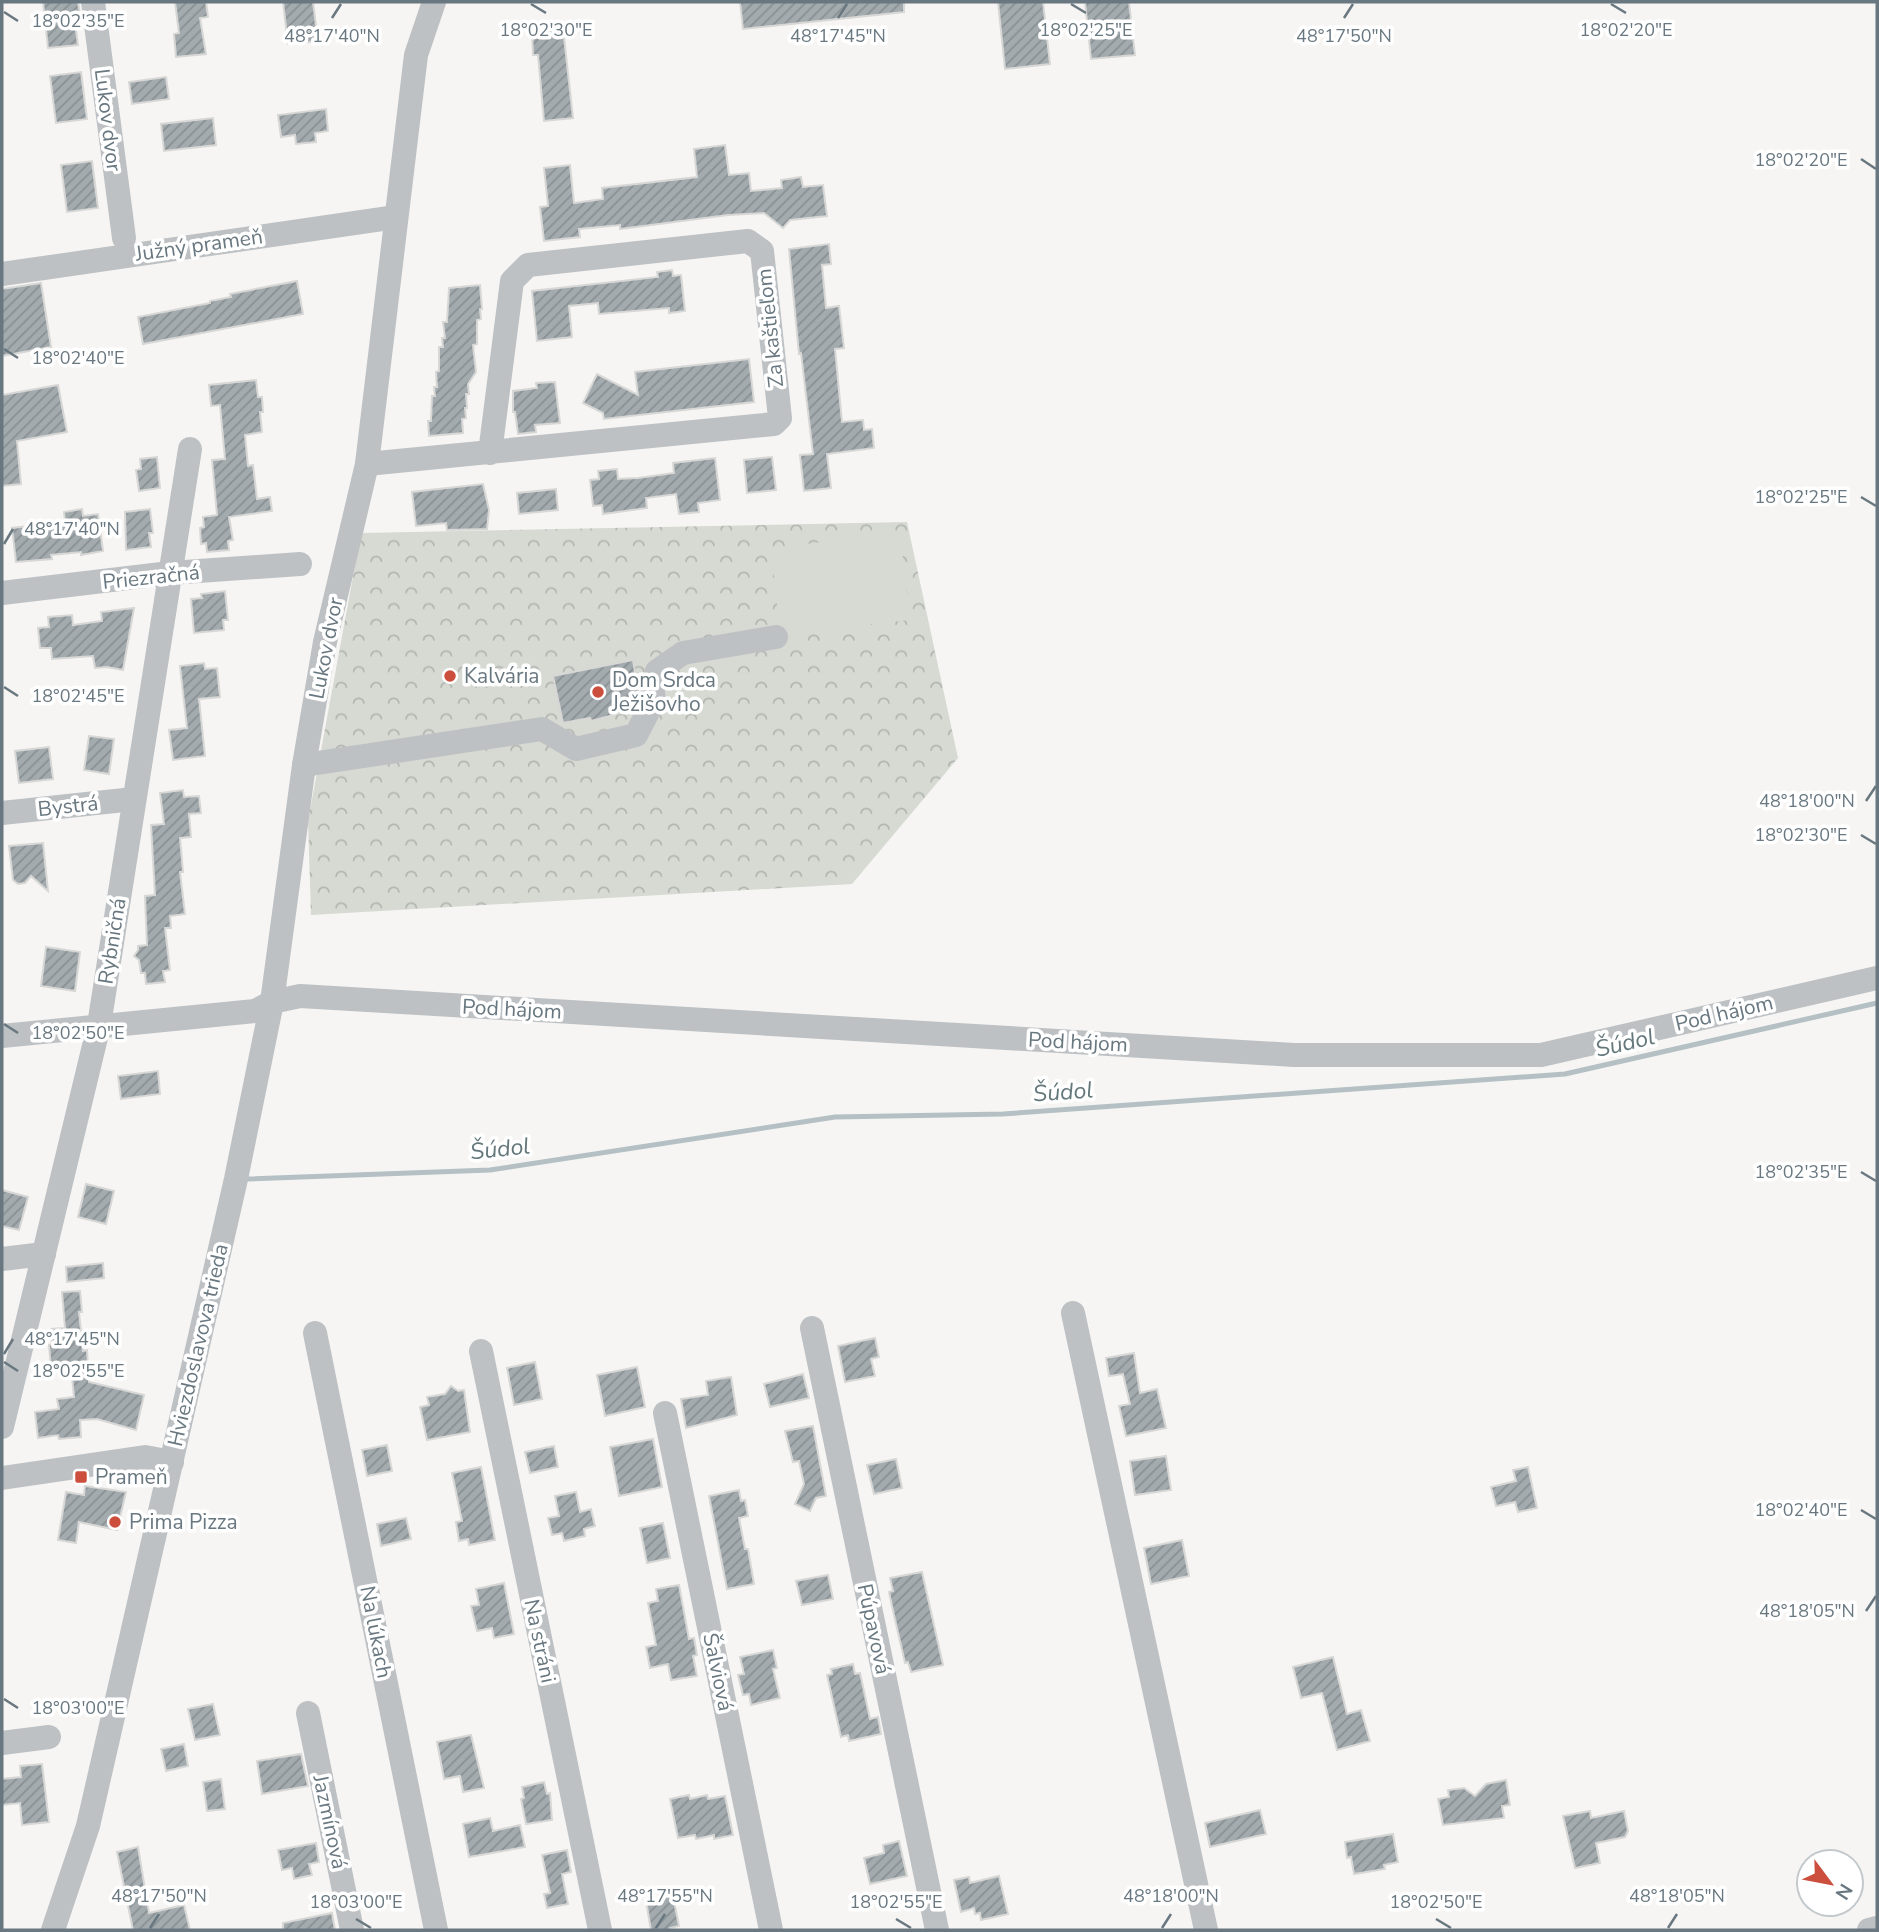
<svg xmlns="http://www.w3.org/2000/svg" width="1879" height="1932" font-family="'Nunito Sans',sans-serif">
<defs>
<pattern id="forest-crowns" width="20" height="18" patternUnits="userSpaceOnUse" patternTransform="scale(1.75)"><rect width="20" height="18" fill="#d6dad3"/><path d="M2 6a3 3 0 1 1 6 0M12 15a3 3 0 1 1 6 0" fill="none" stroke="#b2b6b0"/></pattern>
<pattern id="building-hatch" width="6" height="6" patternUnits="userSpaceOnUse" patternTransform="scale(1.75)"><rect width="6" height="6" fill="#a3abaf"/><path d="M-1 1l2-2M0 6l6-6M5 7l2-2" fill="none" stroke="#899094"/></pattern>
</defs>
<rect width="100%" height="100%" fill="#f6f5f3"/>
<path fill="url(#forest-crowns)" d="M907 522 958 758 852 884 311 915 308 821 361 533Z"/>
<path fill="#d6dad3" d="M900 533 910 620 780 634 771 548Z"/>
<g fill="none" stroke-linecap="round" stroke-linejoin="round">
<path stroke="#b4c0c3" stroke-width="5" d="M247 1179 490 1170 835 1117 1003 1114 1565 1074 1877 1003"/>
</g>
<g fill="url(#building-hatch)" stroke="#d7d7d6" stroke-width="2">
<path d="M43 2H78L80 14 74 15 78 45 48 48Z"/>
<path d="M175 2H206L208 17 200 18 206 54 176 57 174 34 179 33Z"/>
<path d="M283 2H313L318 41 288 44Z"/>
<path d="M740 2H904V12L743 29Z"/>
<path d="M998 2H1043L1050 64 1005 69Z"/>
<path d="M1085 2H1129L1135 55 1091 59Z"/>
<path d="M563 28 573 118 544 121 538 55H533L532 31Z"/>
<path d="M81 72 87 119 56 123 50 76Z"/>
<path d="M166 77 169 99 132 104 129 82Z"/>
<path d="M326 109 328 131 315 133 316 142 296 144 295 135 281 137 278 115Z"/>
<path d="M213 118 216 145 164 151 161 124Z"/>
<path d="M725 145 729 175 749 173 751 191 782 188 781 180 801 177 803 187 823 185 827 216 790 220 783 228 764 213 728 215 620 229V225L579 229 580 237 544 241 540 207 548 206 544 168 570 165 574 203 603 199 602 188 697 177 694 149Z"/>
<path d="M92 161 98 208 67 212 61 165Z"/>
<path d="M829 244 831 264 822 265 826 308 839 306 844 348 835 349 842 422 863 420 864 430 872 429 874 448 827 454 831 488 804 491 800 455 813 454 801 353 799 354 789 249Z"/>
<path d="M672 270 673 276 681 275 685 311 669 313V308L599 314 598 303 569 306 572 337 537 341 532 291 658 277 657 272Z"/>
<path d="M297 281 303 314 143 344 138 317 210 303V301L231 297 230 294Z"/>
<path d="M41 283 51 347 2 356V289Z"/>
<path d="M480 285 482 309H480L481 319 477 320V344L473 345 476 372 468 384 469 394H466L467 408H465L466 418 462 419 463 433 429 436 428 421H431L432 396H435L434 387H437L436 372 439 371V347H443L442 338H445L443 322H447L449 288Z"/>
<path d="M749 359 754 402 604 419 603 413 583 403 597 374 638 395 635 372Z"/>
<path d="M256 380 258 397H262L263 412H260L262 432 245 435 248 466 253 465 257 499 270 497 272 511 229 517 233 540 228 541 229 550 207 552 206 543 201 544 200 528 204 527 203 517 217 515 212 460 225 459 220 405 211 406 209 385Z"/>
<path d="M555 382 560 423 535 425 536 432 518 434 515 412H513V391L537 388 536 383Z"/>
<path d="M58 385 67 432 17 441 21 484 2 486V395Z"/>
<path d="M157 457 160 488 139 491 136 470 141 469 140 459Z"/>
<path d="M772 457 776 490 747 493 744 460Z"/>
<path d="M715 458 720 500 698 503 699 512 679 514 676 494 646 498 647 508 603 514 602 505 593 506 590 480 599 479 598 471 617 469 618 479 638 478 674 473 673 463Z"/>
<path d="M483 484 489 510 487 529 447 530 446 523 416 526 412 492Z"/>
<path d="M556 489 558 510 519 514 517 493Z"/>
<path d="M82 509 83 516 98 514 103 551 81 555V552L51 555 52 559 16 562 12 528 65 522 64 512Z"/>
<path d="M150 509 153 533H149L151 547 126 550 125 512Z"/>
<path d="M225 591 228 620H223L224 630 194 633 191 599 202 598 201 594Z"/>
<path d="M134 608 123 670 107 667 95 668 93 656 52 659 51 648H40L38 628 49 627 48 617 72 615 73 625 102 621 101 612Z"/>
<path d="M633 660 639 697 632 710 591 721 590 718 563 723 553 676Z"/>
<path d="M204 663 205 669 217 668 220 697 199 699 205 756 173 760 169 730 187 728 180 666Z"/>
<path d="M89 736 114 739 109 774 84 770Z"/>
<path d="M49 747 53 779 19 783 15 751Z"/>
<path d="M183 790 184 797 199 796 201 813 189 814 191 837 180 838 183 872H180L185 914 170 916 171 928H165L170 970 163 971 165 982 146 984 145 973H141L139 960 134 956 138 950V946L147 945 145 896 155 895 151 825 164 824 160 793Z"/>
<path d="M43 843 48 891 31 876 25 883 18 884 13 880 9 846Z"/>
<path d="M46 947 80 952 75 991 41 986Z"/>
<path d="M158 1071 160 1094 121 1099 118 1076Z"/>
<path d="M86 1184 114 1191 106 1224 78 1217Z"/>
<path d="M2 1190 28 1197 19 1230 2 1226Z"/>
<path d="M103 1263 104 1278 67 1282 66 1267Z"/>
<path d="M80 1291 82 1312H79L83 1351 87 1350 89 1382 144 1395 136 1430 97 1419 80 1420 81 1437 59 1439 58 1435 38 1438 35 1412 59 1409 57 1399 74 1397 71 1367 51 1369 49 1345 52 1344 51 1329 65 1328 62 1292Z"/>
<path d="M875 1338 879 1357 871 1359 875 1376 845 1382 838 1346Z"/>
<path d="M1134 1353 1140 1393 1157 1389 1166 1428 1126 1436 1119 1406 1130 1404 1123 1374 1109 1376 1106 1358Z"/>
<path d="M535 1362 542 1399 514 1405 507 1368Z"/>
<path d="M637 1367 645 1407 605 1416 597 1375Z"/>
<path d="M803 1374 809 1398 770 1407 764 1384Z"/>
<path d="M731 1377 737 1415 686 1428 681 1399 708 1395 706 1381Z"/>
<path d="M451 1386 458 1391 464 1390 470 1432 427 1440 420 1407 429 1405 427 1397 445 1394Z"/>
<path d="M813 1426 826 1496 816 1498 810 1511 795 1504 804 1484 799 1461 793 1462 785 1431Z"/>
<path d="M653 1439 662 1487 619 1496 610 1447Z"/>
<path d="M387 1445 392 1471 367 1476 362 1450Z"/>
<path d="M554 1446 558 1467 530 1473 525 1452Z"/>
<path d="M1166 1456 1171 1490 1135 1495 1130 1461Z"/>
<path d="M896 1459 902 1488 874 1494 867 1465Z"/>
<path d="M481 1467 495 1540 469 1545 468 1539 459 1541 456 1522 462 1521 452 1473Z"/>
<path d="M1528 1467 1537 1508 1518 1512 1515 1502 1496 1506 1491 1487 1516 1481 1513 1470Z"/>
<path d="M85 1486 126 1492 117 1530 79 1522 76 1543 58 1540 66 1492 84 1495Z"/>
<path d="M739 1490 741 1501 745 1500 748 1516 739 1518 745 1549H748L754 1584 727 1589 709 1496Z"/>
<path d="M576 1492 580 1512 591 1509 595 1526 584 1529 585 1536 564 1541 562 1533 552 1535 548 1518 559 1516 555 1496Z"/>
<path d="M406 1518 411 1539 381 1546 377 1524Z"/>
<path d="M663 1523 670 1558 647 1563 640 1528Z"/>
<path d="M1182 1540 1189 1576 1151 1584 1144 1548Z"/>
<path d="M922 1572 943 1665 911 1672 908 1662 905 1663 894 1615 889 1592 893 1591 890 1578Z"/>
<path d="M828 1575 833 1599 802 1605 796 1581Z"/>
<path d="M504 1583 514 1634 494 1638 492 1628 477 1631 471 1606 479 1605 476 1589Z"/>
<path d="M679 1585 689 1639 694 1638 697 1655 693 1656 697 1676 671 1680 668 1664 650 1668 646 1647 656 1645 648 1603 658 1601 656 1589Z"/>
<path d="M773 1650 777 1668 773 1669 780 1698 751 1705 749 1694 743 1695 738 1675 744 1674 740 1657Z"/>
<path d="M1333 1657 1347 1714 1361 1710 1370 1741 1337 1750 1322 1693 1301 1698 1293 1667Z"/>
<path d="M853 1664 855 1674 860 1673 870 1719 878 1717 881 1734 849 1741 848 1735 841 1737 827 1675 832 1674 831 1669Z"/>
<path d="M213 1704 220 1735 195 1740 188 1709Z"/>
<path d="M471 1735 484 1788 463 1792 460 1776 444 1779 437 1742Z"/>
<path d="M184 1744 188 1766 166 1771 161 1749Z"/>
<path d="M301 1754 308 1786 262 1794 257 1761Z"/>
<path d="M42 1764 49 1822 22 1825 20 1803 2 1805V1779L21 1777 20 1766Z"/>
<path d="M221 1779 225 1809 207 1811 203 1782Z"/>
<path d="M1506 1780 1510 1805 1502 1806 1504 1818 1443 1825 1438 1799 1449 1797 1448 1790 1464 1788 1475 1796 1486 1784Z"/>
<path d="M544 1782 547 1794 550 1793 552 1820 526 1824 521 1799 524 1798 522 1787Z"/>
<path d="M689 1795 690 1799 707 1795 708 1799 725 1796 733 1835 714 1839V1835L696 1839 695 1835 678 1838 670 1799Z"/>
<path d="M1260 1810 1266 1834 1210 1847 1205 1823Z"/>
<path d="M1590 1811 1591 1818 1624 1811 1628 1831 1625 1837 1596 1843 1600 1863 1575 1868 1563 1816Z"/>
<path d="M490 1818 493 1831 520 1825 525 1847 469 1857 463 1824Z"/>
<path d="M1393 1834 1398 1862 1384 1865 1385 1869 1354 1874 1351 1857 1347 1858 1345 1842Z"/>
<path d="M899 1841 907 1876 870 1884 864 1858 884 1853 883 1845Z"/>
<path d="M316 1843 319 1862 309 1864 312 1875 294 1879 292 1868 282 1870 278 1850Z"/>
<path d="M138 1847 149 1913 184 1905 190 1930H133L117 1852Z"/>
<path d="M567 1850 571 1872 562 1874 568 1904 547 1908 544 1894 550 1893 542 1855Z"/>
<path d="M999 1876 1008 1914 981 1920 980 1913 975 1914 974 1908 961 1912 954 1880 969 1877 970 1883Z"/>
<path d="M673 1896 679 1926 670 1928V1930H651L646 1901Z"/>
<path d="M332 1913 335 1930H283V1923Z"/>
</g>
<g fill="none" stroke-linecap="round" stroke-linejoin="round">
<g stroke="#bdc1c4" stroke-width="24">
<path d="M93 2 124 238"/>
<path d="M2 274 396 217"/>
<path d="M367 464 774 424 780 418 762 251 748 241 528 265 512 281 490 453"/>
<path d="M2 593 170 573 300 564"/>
<path d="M304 765 542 729 576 749 636 735 654 700 652 686 657 671 683 653 776 637"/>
<path d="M2 813 134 799"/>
<path d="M2 1036 255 1011 272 1002 300 996 1294 1055H1541L1877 978"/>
<path d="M2 1259 44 1254"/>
<path d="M1073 1313 1206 1930"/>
<path d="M812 1328 937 1930"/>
<path d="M315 1333 436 1930"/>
<path d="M481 1351 600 1930"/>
<path d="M665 1413 771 1930"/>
<path d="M2 1427 99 1025 190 449"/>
<path d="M2 1478 145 1457 172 1462"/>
<path d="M308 1713 352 1930"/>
<path d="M2 1743 49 1737"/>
<path d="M53 1930 88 1826 236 1179 272 1002 304 765 325 642 367 464 416 55 434 2"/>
<path d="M1869 1930 1877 1928"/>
</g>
</g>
<path fill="none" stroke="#697880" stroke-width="2.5" d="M531 4 546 13M1071 4 1086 13M1611 4 1626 13M4 12 18 21M332 18 341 4M838 18 847 4M1344 18 1353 4M1861 159 1876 169M4 349 18 358M1861 497 1876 506M4 544 13 529M4 687 18 696M1866 801 1876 786M1861 835 1876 844M4 1024 18 1033M1861 1172 1876 1181M4 1354 13 1339M4 1362 18 1371M1861 1510 1876 1519M1866 1611 1876 1596M4 1699 18 1708M356 1919 371 1928M896 1919 911 1928M1436 1919 1451 1928M150 1928 159 1914M656 1928 665 1914M1162 1928 1171 1914M1668 1928 1677 1914"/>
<g fill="#cc4f3d" stroke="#fff" stroke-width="2.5">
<circle cx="450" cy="676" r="7"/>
<circle cx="598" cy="692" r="7"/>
<rect x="74" y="1470" width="14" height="14" rx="3.5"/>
<circle cx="115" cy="1522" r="7"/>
</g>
<g text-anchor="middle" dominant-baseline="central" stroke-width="7" stroke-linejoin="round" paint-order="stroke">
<g font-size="21" fill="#697880" stroke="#fff">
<text transform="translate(108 120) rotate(83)">Lukov dvor</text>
<text transform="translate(199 245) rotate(-8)">Južný prameň</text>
<text transform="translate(770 328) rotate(-96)">Za kaštieľom</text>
<text transform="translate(151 577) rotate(-6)">Priezračná</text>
<text transform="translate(326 648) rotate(-79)">Lukov dvor</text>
<text transform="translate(68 806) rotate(-6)">Bystrá</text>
<text transform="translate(112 941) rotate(-81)">Rybničná</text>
<text transform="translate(512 1009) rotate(3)">Pod hájom</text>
<text transform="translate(1724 1013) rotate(-13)">Pod hájom</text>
<text transform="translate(1078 1042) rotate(3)">Pod hájom</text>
<text transform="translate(198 1345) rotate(-77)">Hviezdoslavova trieda</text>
<text transform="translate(874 1629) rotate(78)">Púpavová</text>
<text transform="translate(376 1632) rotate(79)">Na lúkach</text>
<text transform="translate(540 1641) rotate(78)">Na stráni</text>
<text transform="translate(718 1672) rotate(78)">Šalviová</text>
<text transform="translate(330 1822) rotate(78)">Jazmínová</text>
</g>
<g font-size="21" fill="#697880" stroke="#fff" text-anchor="start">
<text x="464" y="676">Kalvária</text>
<text x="612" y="680">Dom Srdca<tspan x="612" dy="24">Ježišovho</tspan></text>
<text x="95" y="1477">Prameň</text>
<text x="129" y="1522">Prima Pizza</text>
</g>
<g font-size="23" font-style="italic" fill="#64787c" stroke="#fff">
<text transform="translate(1625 1043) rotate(-13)">Šúdol</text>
<text transform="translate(1063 1092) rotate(-4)">Šúdol</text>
<text transform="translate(500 1149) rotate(-6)">Šúdol</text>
</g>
</g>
<g font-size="18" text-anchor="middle" fill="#697880" stroke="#fff" stroke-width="7" stroke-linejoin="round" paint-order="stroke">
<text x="78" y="27">18°02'35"E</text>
<text x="546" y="36">18°02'30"E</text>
<text x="1086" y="36">18°02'25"E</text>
<text x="1626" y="36">18°02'20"E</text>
<text x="332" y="42">48°17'40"N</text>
<text x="838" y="42">48°17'45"N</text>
<text x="1344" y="42">48°17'50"N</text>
<text x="1801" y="166">18°02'20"E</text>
<text x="78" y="364">18°02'40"E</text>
<text x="1801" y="503">18°02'25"E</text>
<text x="72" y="535">48°17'40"N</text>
<text x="78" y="702">18°02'45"E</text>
<text x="1807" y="807">48°18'00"N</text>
<text x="1801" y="841">18°02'30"E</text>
<text x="78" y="1039">18°02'50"E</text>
<text x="1801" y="1178">18°02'35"E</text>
<text x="72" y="1345">48°17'45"N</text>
<text x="78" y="1377">18°02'55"E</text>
<text x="1801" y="1516">18°02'40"E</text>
<text x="1807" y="1617">48°18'05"N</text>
<text x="78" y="1714">18°03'00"E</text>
<text x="159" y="1902">48°17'50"N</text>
<text x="665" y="1902">48°17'55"N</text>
<text x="1171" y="1902">48°18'00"N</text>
<text x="1677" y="1902">48°18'05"N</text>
<text x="356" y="1908">18°03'00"E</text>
<text x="896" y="1908">18°02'55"E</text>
<text x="1436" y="1908">18°02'50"E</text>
</g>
<rect width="1879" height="1932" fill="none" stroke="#697880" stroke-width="7"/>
<g transform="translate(1830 1883) rotate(122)"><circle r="33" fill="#ffffff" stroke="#c3c9cc" stroke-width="2"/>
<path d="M0-5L12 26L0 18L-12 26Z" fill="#cc4f3d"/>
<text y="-10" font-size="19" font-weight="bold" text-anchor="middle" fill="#697880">N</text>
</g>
</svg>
